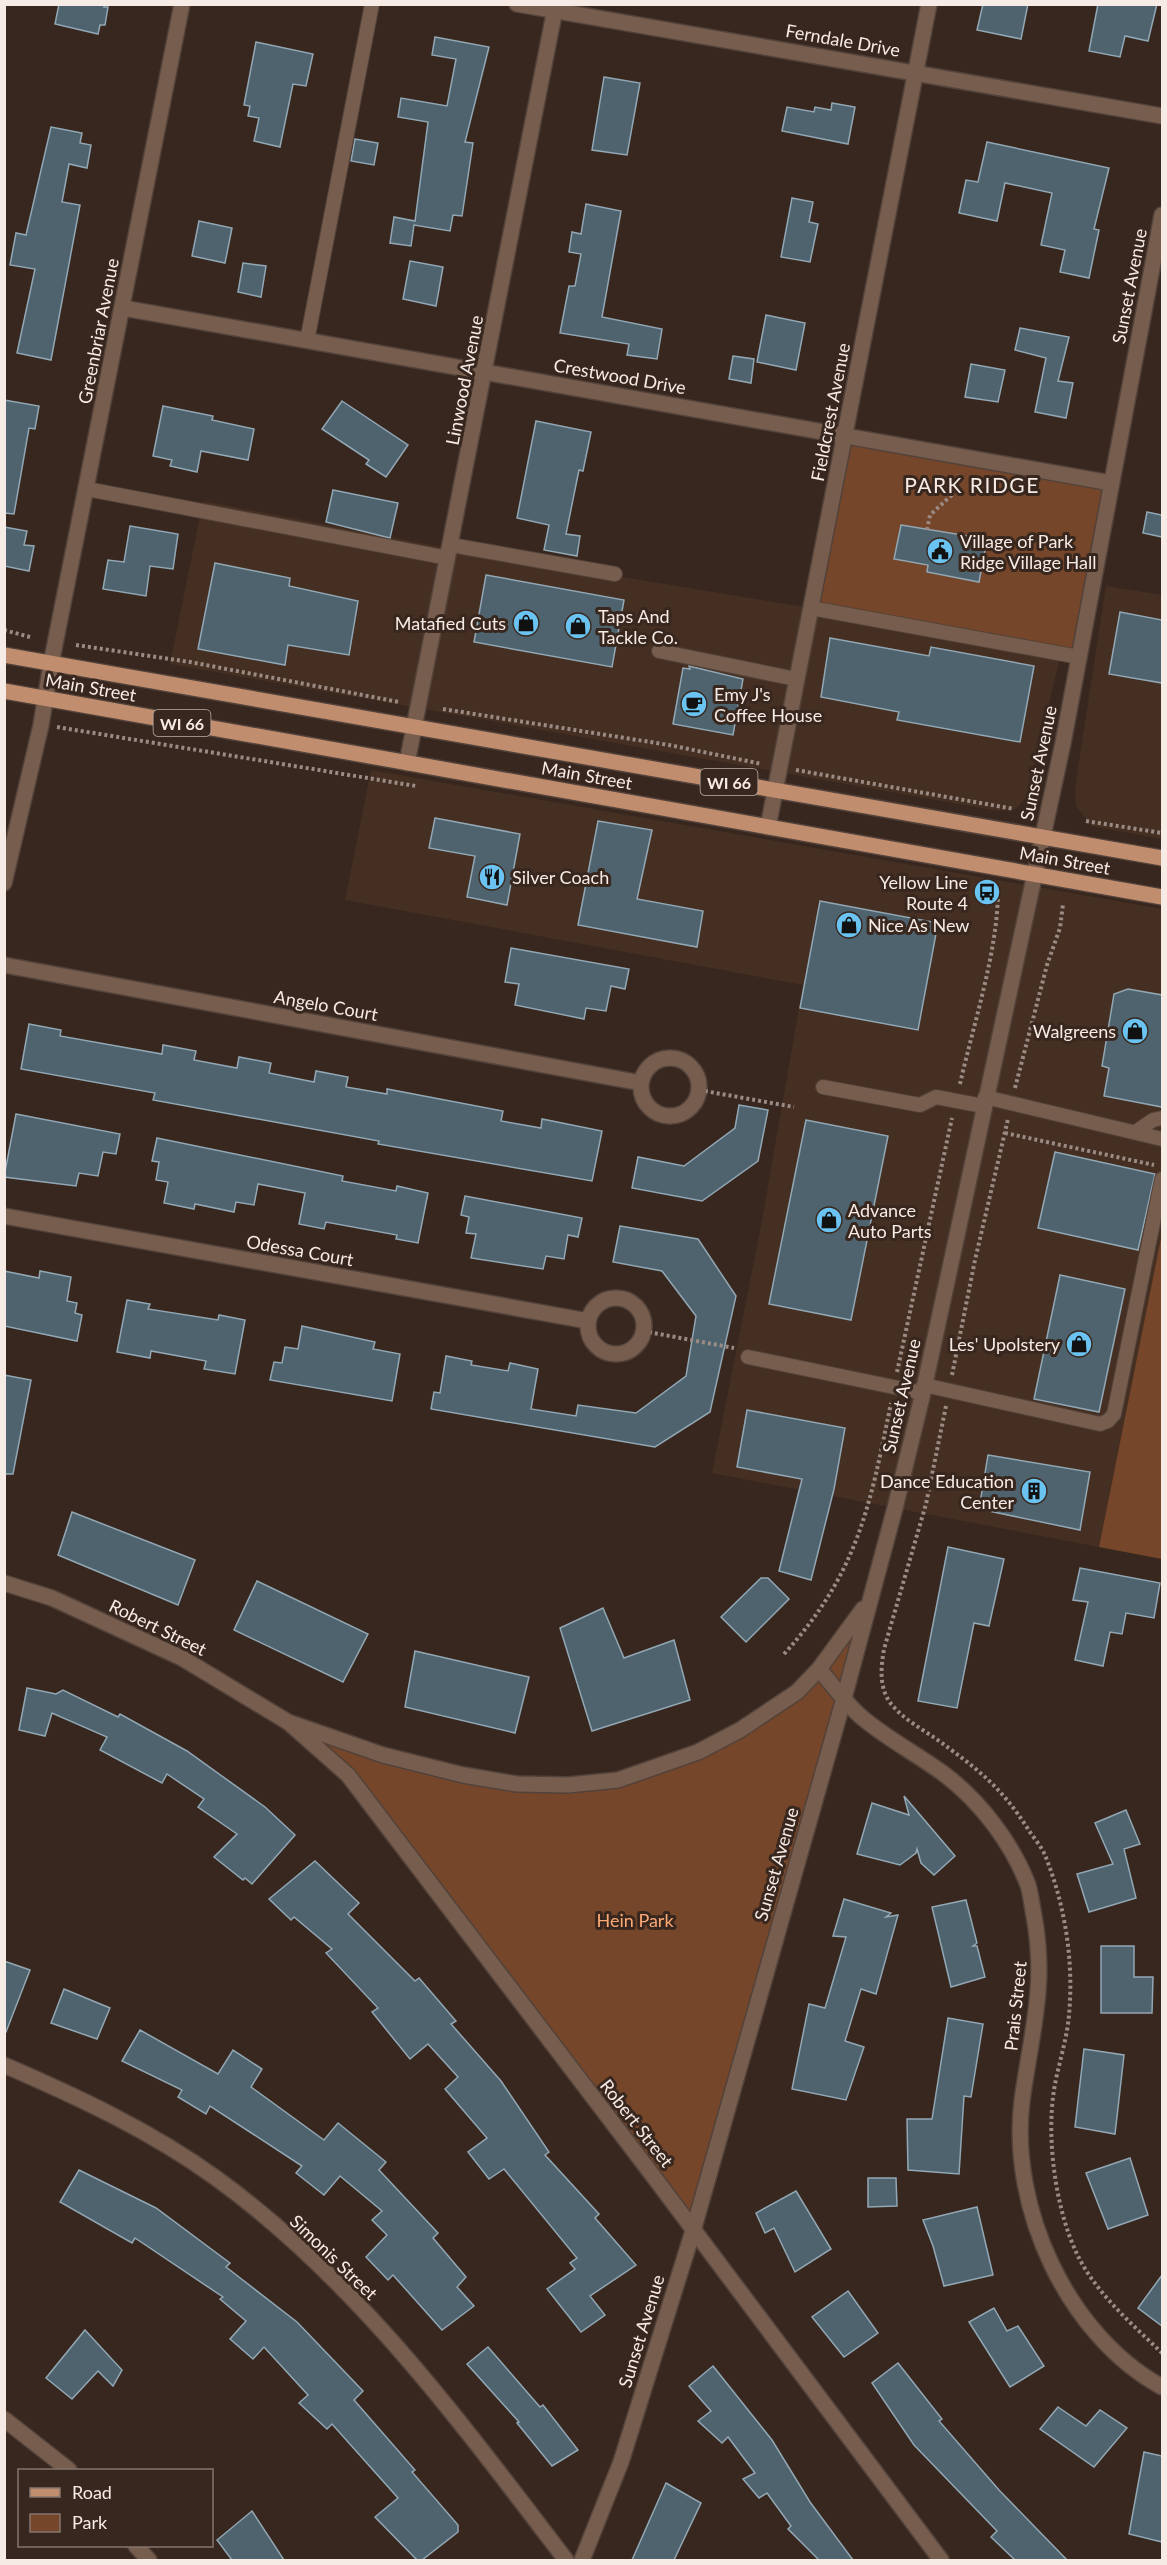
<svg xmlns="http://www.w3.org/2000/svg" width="1167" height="2565" font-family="Lato,sans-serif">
<rect width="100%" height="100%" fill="#38271e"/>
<g fill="#452f22">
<path d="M203 501 452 549 811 608 1054 658 1059 661 1028 795 1016 809 998 811 170 664Z"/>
<path d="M1106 586 1162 595V839L1092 826 1076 806 1075 788Z"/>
<path d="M371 770 1162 909V1233L1099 1547 712 1473 761 1226 803 985 345 900Z"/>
</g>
<g fill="#754629">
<path d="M845 436 1111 483 1079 657 811 608Z"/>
<path d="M1162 1233V1559L1099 1547Z"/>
<path d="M870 1597 693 2231 348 1775 288 1722 463 1775 568 1785 660 1767 797 1692Z"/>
</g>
<g fill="#4f636e" stroke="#92a7b4" stroke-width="1.5">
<path d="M59 4H105L104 7H108L105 25H100L98 34 55 24Z"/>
<path d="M983 4H1028L1021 39 977 30Z"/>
<path d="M1098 4H1157L1148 41 1125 36 1120 57 1089 51Z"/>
<path d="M435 37 489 47 465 142 473 143 462 216 453 215 450 231 414 225 411 246 390 243 394 217 415 221 428 122 398 117 401 98 447 106 456 59 432 55Z"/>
<path d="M256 42 313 54 306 86 293 84 280 147 254 141 259 118 248 116 250 106 244 105Z"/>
<path d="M604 77 640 83 627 155 592 150Z"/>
<path d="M832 103 855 107 848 144 782 131 787 107 814 112 815 107 831 110Z"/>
<path d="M51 127 82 133 80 143 91 145 87 168 69 164 62 202 80 205 51 360 17 353 35 269 10 265 16 233 26 235Z"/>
<path d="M355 139 378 143 374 165 351 161Z"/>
<path d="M987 142 1109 168 1094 229 1099 230 1089 278 1060 272 1065 250 1041 245 1052 193 1005 183 997 221 959 213 966 180 978 182Z"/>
<path d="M792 198 813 202 809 222 818 224 810 262 781 257Z"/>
<path d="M586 204 621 211 602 317 662 329 657 359 627 355 629 344 560 333 569 286H575L581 254 569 252 572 232 581 234Z"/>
<path d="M199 221 232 228 225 263 192 256Z"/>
<path d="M410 261 443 267 436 306 403 299Z"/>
<path d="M243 263 266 266 261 297 238 292Z"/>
<path d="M766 315 805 323 796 370 757 362Z"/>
<path d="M1020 328 1069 337 1058 381 1073 383 1066 418 1035 412 1046 358 1015 350Z"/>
<path d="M733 356 754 359 751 383 729 379Z"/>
<path d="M971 364 1005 370 998 402 965 397Z"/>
<path d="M4 400 39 406 35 429 29 428 14 514 4 513Z"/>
<path d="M342 401 408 445 386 477 366 464 369 460 322 429Z"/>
<path d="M163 406 213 416 212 420 254 429 248 460 201 451 197 472 170 466 172 460 153 456Z"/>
<path d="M536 421 591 432 583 471 579 470 566 534 580 536 577 556 544 550 549 525 517 518Z"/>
<path d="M333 490 398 503 390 538 326 522Z"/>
<path d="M1147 512 1162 515V537L1143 533Z"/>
<path d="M901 525 987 539 979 582 927 572 928 565 894 559Z"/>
<path d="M130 526 178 534 173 569 150 566 146 596 103 589 108 560 124 562Z"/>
<path d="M4 527 27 531 24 545 34 546 29 571 4 566Z"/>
<path d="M215 563 290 578 289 586 358 601 349 655 288 645 285 665 198 649Z"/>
<path d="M486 575 624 600 612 667 474 642Z"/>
<path d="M1120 612 1162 620V683L1109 674Z"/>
<path d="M830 638 929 656 931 647 1034 666 1020 742 897 720 899 712 821 697Z"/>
<path d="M689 666 743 679 733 735 673 724 683 668 690 669Z"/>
<path d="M435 818 520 834 507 905 467 897 475 856 429 848Z"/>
<path d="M598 821 652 830 637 899 703 911 697 947 578 925Z"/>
<path d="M820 901 938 923 918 1030 800 1008Z"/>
<path d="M511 948 629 969 625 989 611 986 606 1011 586 1008 584 1019 515 1005 519 984 505 982Z"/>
<path d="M1128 989 1162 995V1107L1104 1096 1109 1068 1102 1066 1114 994Z"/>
<path d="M29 1024 61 1030 60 1036 162 1054 163 1045 196 1051 194 1060 237 1068 239 1057 271 1063 269 1073 314 1082 316 1071 348 1077 346 1087 387 1094V1089L503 1111 501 1121 541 1128 542 1119 602 1131 592 1181 378 1144 379 1141 153 1100 155 1093 21 1069Z"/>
<path d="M739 1105 768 1110 758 1161 702 1201 632 1188 638 1157 684 1166 735 1128Z"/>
<path d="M16 1114 120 1134 116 1154 103 1152 98 1176 79 1173 76 1186 4 1177Z"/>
<path d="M806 1120 888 1136 851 1320 769 1304Z"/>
<path d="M157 1138 343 1176 342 1181 396 1191 397 1186 428 1193 418 1243 396 1239 397 1235 326 1222 324 1229 299 1224 305 1193 258 1184 254 1205 236 1202 234 1212 195 1204 194 1209 164 1203 168 1182 156 1180 159 1162 152 1161Z"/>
<path d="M1055 1152 1155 1174 1138 1250 1038 1228Z"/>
<path d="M465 1196 582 1218 578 1237 568 1235 564 1259 546 1256 543 1269 471 1258 476 1234 466 1233 469 1217 461 1215Z"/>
<path d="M620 1226 698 1239 736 1296 710 1412 655 1447 431 1409 434 1392 440 1393 446 1356 472 1361 471 1365 508 1371 510 1363 538 1369 531 1409 576 1416 578 1405 636 1413 686 1376 696 1316 662 1271 613 1262Z"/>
<path d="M4 1271 39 1278 40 1271 71 1277 67 1301 77 1303 75 1313 82 1315 77 1341 4 1326Z"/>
<path d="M1060 1275 1125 1289 1099 1412 1034 1399Z"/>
<path d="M127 1300 150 1304 148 1309 218 1320 219 1315 245 1320 235 1374 204 1369 206 1361 151 1351 150 1358 117 1352Z"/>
<path d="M302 1326 375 1342 373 1349 400 1354 392 1401 270 1380 274 1362 282 1363 285 1347 298 1349Z"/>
<path d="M4 1375 31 1380 13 1474H4Z"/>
<path d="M747 1410 845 1428 834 1489 811 1580 779 1571 802 1479 737 1467Z"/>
<path d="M988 1455 1090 1472 1080 1530 979 1509Z"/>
<path d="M72 1512 195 1560 178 1605 58 1555Z"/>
<path d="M948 1547 1004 1559 989 1626 974 1623 957 1708 918 1701Z"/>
<path d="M1080 1568 1160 1583 1154 1618 1126 1613 1122 1634 1110 1632 1103 1666 1075 1660 1088 1602 1073 1600Z"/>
<path d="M761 1578H768L789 1599 746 1642 721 1617Z"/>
<path d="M257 1581 368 1634 343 1682 234 1630Z"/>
<path d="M603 1608 624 1658 674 1640 690 1700 592 1731 560 1628Z"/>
<path d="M415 1651 529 1677 515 1733 405 1707Z"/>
<path d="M27 1688 56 1694 63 1690 118 1717 120 1714 187 1751 265 1807 295 1835 252 1884 245 1878 243 1880 214 1857 237 1834 198 1807 204 1799 167 1774 162 1783 100 1750 107 1737 52 1713 45 1736 19 1730Z"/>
<path d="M904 1796 955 1856 934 1875 921 1863 917 1849 916 1853 900 1865 857 1854 872 1803 909 1815Z"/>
<path d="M1126 1810 1140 1844 1124 1849 1136 1898 1089 1912 1077 1874 1113 1864 1095 1823Z"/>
<path d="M315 1861 359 1903 348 1914 415 1981 419 1978 456 2021 451 2024 501 2081 549 2152 545 2155 599 2214 595 2218 636 2265 590 2296 605 2315 581 2332 547 2289 575 2269 570 2263 577 2258 504 2169 489 2179 468 2152 487 2138 445 2089 458 2077 428 2044 410 2059 372 2012 378 2008 326 1953 332 1949 294 1917 291 1920 269 1899Z"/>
<path d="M844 1899 891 1913 886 1917 898 1915 876 1994 861 1989 845 2041 864 2047 846 2100 792 2089 809 2004 825 2008 846 1937 833 1936Z"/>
<path d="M966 1900 977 1943 973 1946H977L985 1977 951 1987 932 1907Z"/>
<path d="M1101 1946H1134V1977H1153L1152 2013H1101Z"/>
<path d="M4 1961 30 1970 6 2032H4Z"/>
<path d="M64 1989 110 2008 97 2039 51 2023Z"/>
<path d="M948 2018 983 2024 971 2097 964 2096 959 2174 908 2170 907 2119H932Z"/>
<path d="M140 2030 218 2074 233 2050 262 2069 251 2087 324 2140 338 2123 386 2162 379 2170 438 2233 433 2238 466 2277 457 2287 474 2306 442 2330 393 2275 388 2280 366 2257 387 2235 372 2220 382 2211 340 2176 324 2195 296 2173 302 2166 210 2106 206 2114 178 2097 182 2090 122 2061Z"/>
<path d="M1084 2049 1124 2055 1115 2134 1075 2127Z"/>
<path d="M1130 2158 1148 2215 1108 2229 1086 2173Z"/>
<path d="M79 2170 156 2208 230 2263 226 2267 297 2322 363 2391 354 2400 415 2470 412 2472 458 2525V2532L422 2560H417L375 2517 398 2498 332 2424 327 2429 299 2403 308 2395 264 2347 253 2359 230 2339 246 2321 220 2299 223 2297 135 2238 132 2243 60 2202Z"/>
<path d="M868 2178H896L897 2206 868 2207Z"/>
<path d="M796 2191 831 2249 795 2272 774 2228 765 2233 756 2213Z"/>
<path d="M977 2207 993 2275 944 2286 933 2246 923 2220Z"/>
<path d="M1162 2275V2326L1138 2308Z"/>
<path d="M848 2291 878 2333 844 2357 812 2317Z"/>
<path d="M994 2308 1007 2331 1018 2326 1044 2366 1010 2387 969 2322Z"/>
<path d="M85 2330 122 2370 113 2386 98 2371 72 2399 46 2378Z"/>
<path d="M488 2347 540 2407 543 2405 578 2450 552 2466 517 2423 519 2422 467 2364Z"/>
<path d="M898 2363 942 2419 939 2421 999 2490 1067 2560H1015L991 2537 997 2531 914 2445 872 2383Z"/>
<path d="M713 2366 772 2440 810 2502 853 2560H819L788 2529 791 2526 767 2493 759 2498 743 2479 755 2473 728 2437 722 2443 698 2421 711 2411 689 2386Z"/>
<path d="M1058 2407 1086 2426 1100 2410 1127 2428 1094 2467 1040 2429Z"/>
<path d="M1144 2452 1162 2456V2542L1129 2534Z"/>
<path d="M666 2483 701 2503 674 2560H632Z"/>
<path d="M252 2511 284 2560H232L217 2540Z"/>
</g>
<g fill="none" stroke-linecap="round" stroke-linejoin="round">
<defs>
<g id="service">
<path d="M307 341 372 4"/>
<path d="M87 489 448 558"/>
<path d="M451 545 615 574"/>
<path d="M811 608 1079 657"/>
<path d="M659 651 796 679"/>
<path d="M823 1087 920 1105 936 1097 983 1106"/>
<path d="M985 1097 1162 1139"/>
<path d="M1137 1131 1153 1120 1162 1118"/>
<path d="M748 1357 923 1393"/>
<path d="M924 1385 1100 1424 1108 1421 1114 1414 1162 1179"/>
</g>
<g id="minor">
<path d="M517 4 1162 116"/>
<path d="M123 308 1111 483"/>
<path d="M51 664 182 4"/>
<path d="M407 763 556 4"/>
<path d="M768 827 929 4"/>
<path d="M4 965 641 1083"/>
<circle cx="670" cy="1087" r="29"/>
<path d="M4 1216 588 1321"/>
<circle cx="616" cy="1326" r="28"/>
<path d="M4 1583 52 1598 182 1658 288 1722 383 1755 463 1775 517 1784 568 1785 618 1780 698 1752 740 1730 797 1692 819 1669 863 1609"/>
<path d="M819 1669C832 1684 844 1701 858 1714 882 1736 917 1754 944 1774 980 1801 1012 1843 1028 1885 1031 1895 1032 1906 1034 1916 1047 1986 1031 2033 1022 2101 1009 2207 1067 2335 1162 2387"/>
<path d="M288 1722 348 1775 657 2181 941 2560"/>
<path d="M4 2065C78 2097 151 2131 216 2178 357 2280 462 2424 566 2560"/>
<path d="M4 2419 69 2470"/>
<path d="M136 2546 149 2560"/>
<path d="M582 2560 621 2462 693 2231 844 1698 895 1508 923 1393 1063 743 1162 215"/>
</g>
<path id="tertiary" d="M4 883 41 725 51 664"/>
<g id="primary">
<path d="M4 655 1162 858"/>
<path d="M4 691 1162 897"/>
</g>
</defs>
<use href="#service" stroke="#53423a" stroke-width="16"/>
<use href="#minor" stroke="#53423a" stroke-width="18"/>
<use href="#tertiary" stroke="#53423a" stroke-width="18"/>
<use href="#primary" stroke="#53423a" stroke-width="18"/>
<g stroke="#9a8b84" stroke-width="4" stroke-dasharray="3 3" stroke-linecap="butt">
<path d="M927 530 930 515 954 493 959 475"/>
<path d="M4 630 30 637"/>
<path d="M76 645 190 662 399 702"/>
<path d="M443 709 669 745 762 764"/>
<path d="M57 727 416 786"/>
<path d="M796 770 1014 809"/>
<path d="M1086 821 1162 833"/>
<path d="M960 1084C973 1026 998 950 998 891"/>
<path d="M1015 1088 1047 965 1060 928 1063 904"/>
<path d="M699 1090 794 1107"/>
<path d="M1005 1133 1154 1165"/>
<path d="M643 1331 734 1348"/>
<path d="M897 1372 952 1118"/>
<path d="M952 1375 975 1260 1008 1119"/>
<path d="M946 1406 926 1504 884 1649C881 1667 879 1685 889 1701 899 1716 920 1728 935 1738 976 1768 1000 1785 1028 1829 1033 1837 1041 1846 1045 1855 1065 1905 1074 1961 1069 2015 1067 2040 1058 2065 1054 2090 1046 2140 1056 2213 1079 2258 1098 2295 1133 2325 1162 2353"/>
<path d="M784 1654C858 1573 870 1506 891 1403"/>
</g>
<use href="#service" stroke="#765d4e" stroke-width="14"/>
<use href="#minor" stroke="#765d4e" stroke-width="15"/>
<use href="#tertiary" stroke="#765d4e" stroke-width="15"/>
<use href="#primary" stroke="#c08d6e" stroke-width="15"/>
</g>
<defs>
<symbol id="civic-disc" viewBox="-11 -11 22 22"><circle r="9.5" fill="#6ac3f1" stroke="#38271e"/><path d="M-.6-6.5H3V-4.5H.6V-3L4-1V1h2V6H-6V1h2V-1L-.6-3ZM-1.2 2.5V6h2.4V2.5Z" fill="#111"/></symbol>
<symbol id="shop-disc" viewBox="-11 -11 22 22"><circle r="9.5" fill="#6ac3f1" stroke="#38271e"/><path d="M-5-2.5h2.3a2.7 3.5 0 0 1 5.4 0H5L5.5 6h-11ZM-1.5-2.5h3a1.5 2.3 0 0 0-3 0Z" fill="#111"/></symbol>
<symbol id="cafe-disc" viewBox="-11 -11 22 22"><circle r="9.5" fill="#6ac3f1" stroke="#38271e"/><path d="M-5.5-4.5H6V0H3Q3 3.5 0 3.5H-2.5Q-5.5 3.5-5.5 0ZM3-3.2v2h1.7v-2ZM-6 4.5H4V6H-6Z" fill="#111"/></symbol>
<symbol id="restaurant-disc" viewBox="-11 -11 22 22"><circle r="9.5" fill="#6ac3f1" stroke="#38271e"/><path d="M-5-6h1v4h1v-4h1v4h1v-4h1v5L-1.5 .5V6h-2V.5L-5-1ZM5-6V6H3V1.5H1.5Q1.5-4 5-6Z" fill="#111"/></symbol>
<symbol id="bus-disc" viewBox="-11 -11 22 22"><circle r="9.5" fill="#6ac3f1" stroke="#38271e"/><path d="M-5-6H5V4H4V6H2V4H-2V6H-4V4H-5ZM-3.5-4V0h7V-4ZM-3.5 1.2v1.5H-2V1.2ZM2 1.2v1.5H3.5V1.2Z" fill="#111"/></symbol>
<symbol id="building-disc" viewBox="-11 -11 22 22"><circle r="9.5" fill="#6ac3f1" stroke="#38271e"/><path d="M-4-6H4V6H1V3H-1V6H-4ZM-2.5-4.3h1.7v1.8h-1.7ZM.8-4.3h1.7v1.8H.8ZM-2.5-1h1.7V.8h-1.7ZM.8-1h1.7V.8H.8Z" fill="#111"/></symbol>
</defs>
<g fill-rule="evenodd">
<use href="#civic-disc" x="925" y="536" width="30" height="30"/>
<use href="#shop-disc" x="511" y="608" width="30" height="30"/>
<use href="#shop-disc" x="563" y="611" width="30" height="30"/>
<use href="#cafe-disc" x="679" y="689" width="30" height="30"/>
<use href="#restaurant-disc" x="477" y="862" width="30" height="30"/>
<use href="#bus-disc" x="972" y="877" width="30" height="30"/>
<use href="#shop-disc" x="834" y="910" width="30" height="30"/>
<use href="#shop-disc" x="1120" y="1016" width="30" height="30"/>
<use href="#shop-disc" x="814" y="1205" width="30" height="30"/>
<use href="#shop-disc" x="1064" y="1329" width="30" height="30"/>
<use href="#building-disc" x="1019" y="1476" width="30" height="30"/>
</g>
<g text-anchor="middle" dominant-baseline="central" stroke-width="6" stroke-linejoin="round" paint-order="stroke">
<g fill="#38271e" stroke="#beb0a9" stroke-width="1.5">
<rect x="153.5" y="710" width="57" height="26" rx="4.5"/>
<rect x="700.5" y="769" width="57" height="26" rx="4.5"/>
</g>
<g font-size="16" font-weight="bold" fill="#f7ebe5">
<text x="182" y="723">WI 66</text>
<text x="729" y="782">WI 66</text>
</g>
<g font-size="18" fill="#f7ebe5" stroke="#38271e">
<text transform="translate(843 40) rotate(10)">Ferndale Drive</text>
<text transform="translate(1129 286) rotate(-79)">Sunset Avenue</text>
<text transform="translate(98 331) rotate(-79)">Greenbriar Avenue</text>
<text transform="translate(620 376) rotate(10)">Crestwood Drive</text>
<text transform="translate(464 380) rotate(-79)">Linwood Avenue</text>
<text transform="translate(830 412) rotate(-79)">Fieldcrest Avenue</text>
<text transform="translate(91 687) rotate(10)">Main Street</text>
<text transform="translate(1038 763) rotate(-78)">Sunset Avenue</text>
<text transform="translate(587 775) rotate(10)">Main Street</text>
<text transform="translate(1065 860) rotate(10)">Main Street</text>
<text transform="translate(326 1005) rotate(10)">Angelo Court</text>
<text transform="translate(300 1250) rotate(10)">Odessa Court</text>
<text transform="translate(901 1396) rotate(-77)">Sunset Avenue</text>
<text transform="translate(158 1627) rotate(26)">Robert Street</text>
<text transform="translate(776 1864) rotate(-74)">Sunset Avenue</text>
<text transform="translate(1015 2006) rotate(-84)">Prais Street</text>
<text transform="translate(637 2123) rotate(52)">Robert Street</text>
<text transform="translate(334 2257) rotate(44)">Simonis Street</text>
<text transform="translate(641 2331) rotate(-73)">Sunset Avenue</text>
</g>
<g font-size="18" fill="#f7ebe5" stroke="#38271e" text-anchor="start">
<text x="960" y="541">Village of Park<tspan x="960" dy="21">Ridge Village Hall</tspan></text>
<text x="598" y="616">Taps And<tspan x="598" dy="21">Tackle Co.</tspan></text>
<text x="506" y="623" text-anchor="end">Matafied Cuts</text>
<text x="714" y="694">Emy J's<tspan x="714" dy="21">Coffee House</tspan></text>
<text x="512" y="877">Silver Coach</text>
<text x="968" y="882" text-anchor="end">Yellow Line<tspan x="968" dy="21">Route 4</tspan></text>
<text x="868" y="925">Nice As New</text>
<text x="1116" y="1031" text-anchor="end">Walgreens</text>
<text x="848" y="1210">Advance<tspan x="848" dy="21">Auto Parts</tspan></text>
<text x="1060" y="1344" text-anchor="end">Les' Upolstery</text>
<text x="1014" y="1481" text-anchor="end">Dance Education<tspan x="1014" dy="21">Center</tspan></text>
</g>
<g font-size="18" fill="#fda976" stroke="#38271e">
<text x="635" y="1920">Hein Park</text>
</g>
<g font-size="21" letter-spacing="1.5" fill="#f7ebe5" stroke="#38271e">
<text x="972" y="484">PARK RIDGE</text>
</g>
</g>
<rect width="1167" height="2565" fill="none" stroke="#f7ebe5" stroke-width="12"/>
<rect x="18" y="2469" width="195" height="78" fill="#38271e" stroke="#84756e" stroke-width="1.5"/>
<rect x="30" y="2488" width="30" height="9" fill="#c08d6e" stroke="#84756e" stroke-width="1.5"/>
<text x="72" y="2499" font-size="18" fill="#f7ebe5">Road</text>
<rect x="30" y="2514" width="30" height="18" fill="#754629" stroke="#84756e" stroke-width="1.5"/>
<text x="72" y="2529" font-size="18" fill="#f7ebe5">Park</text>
</svg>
